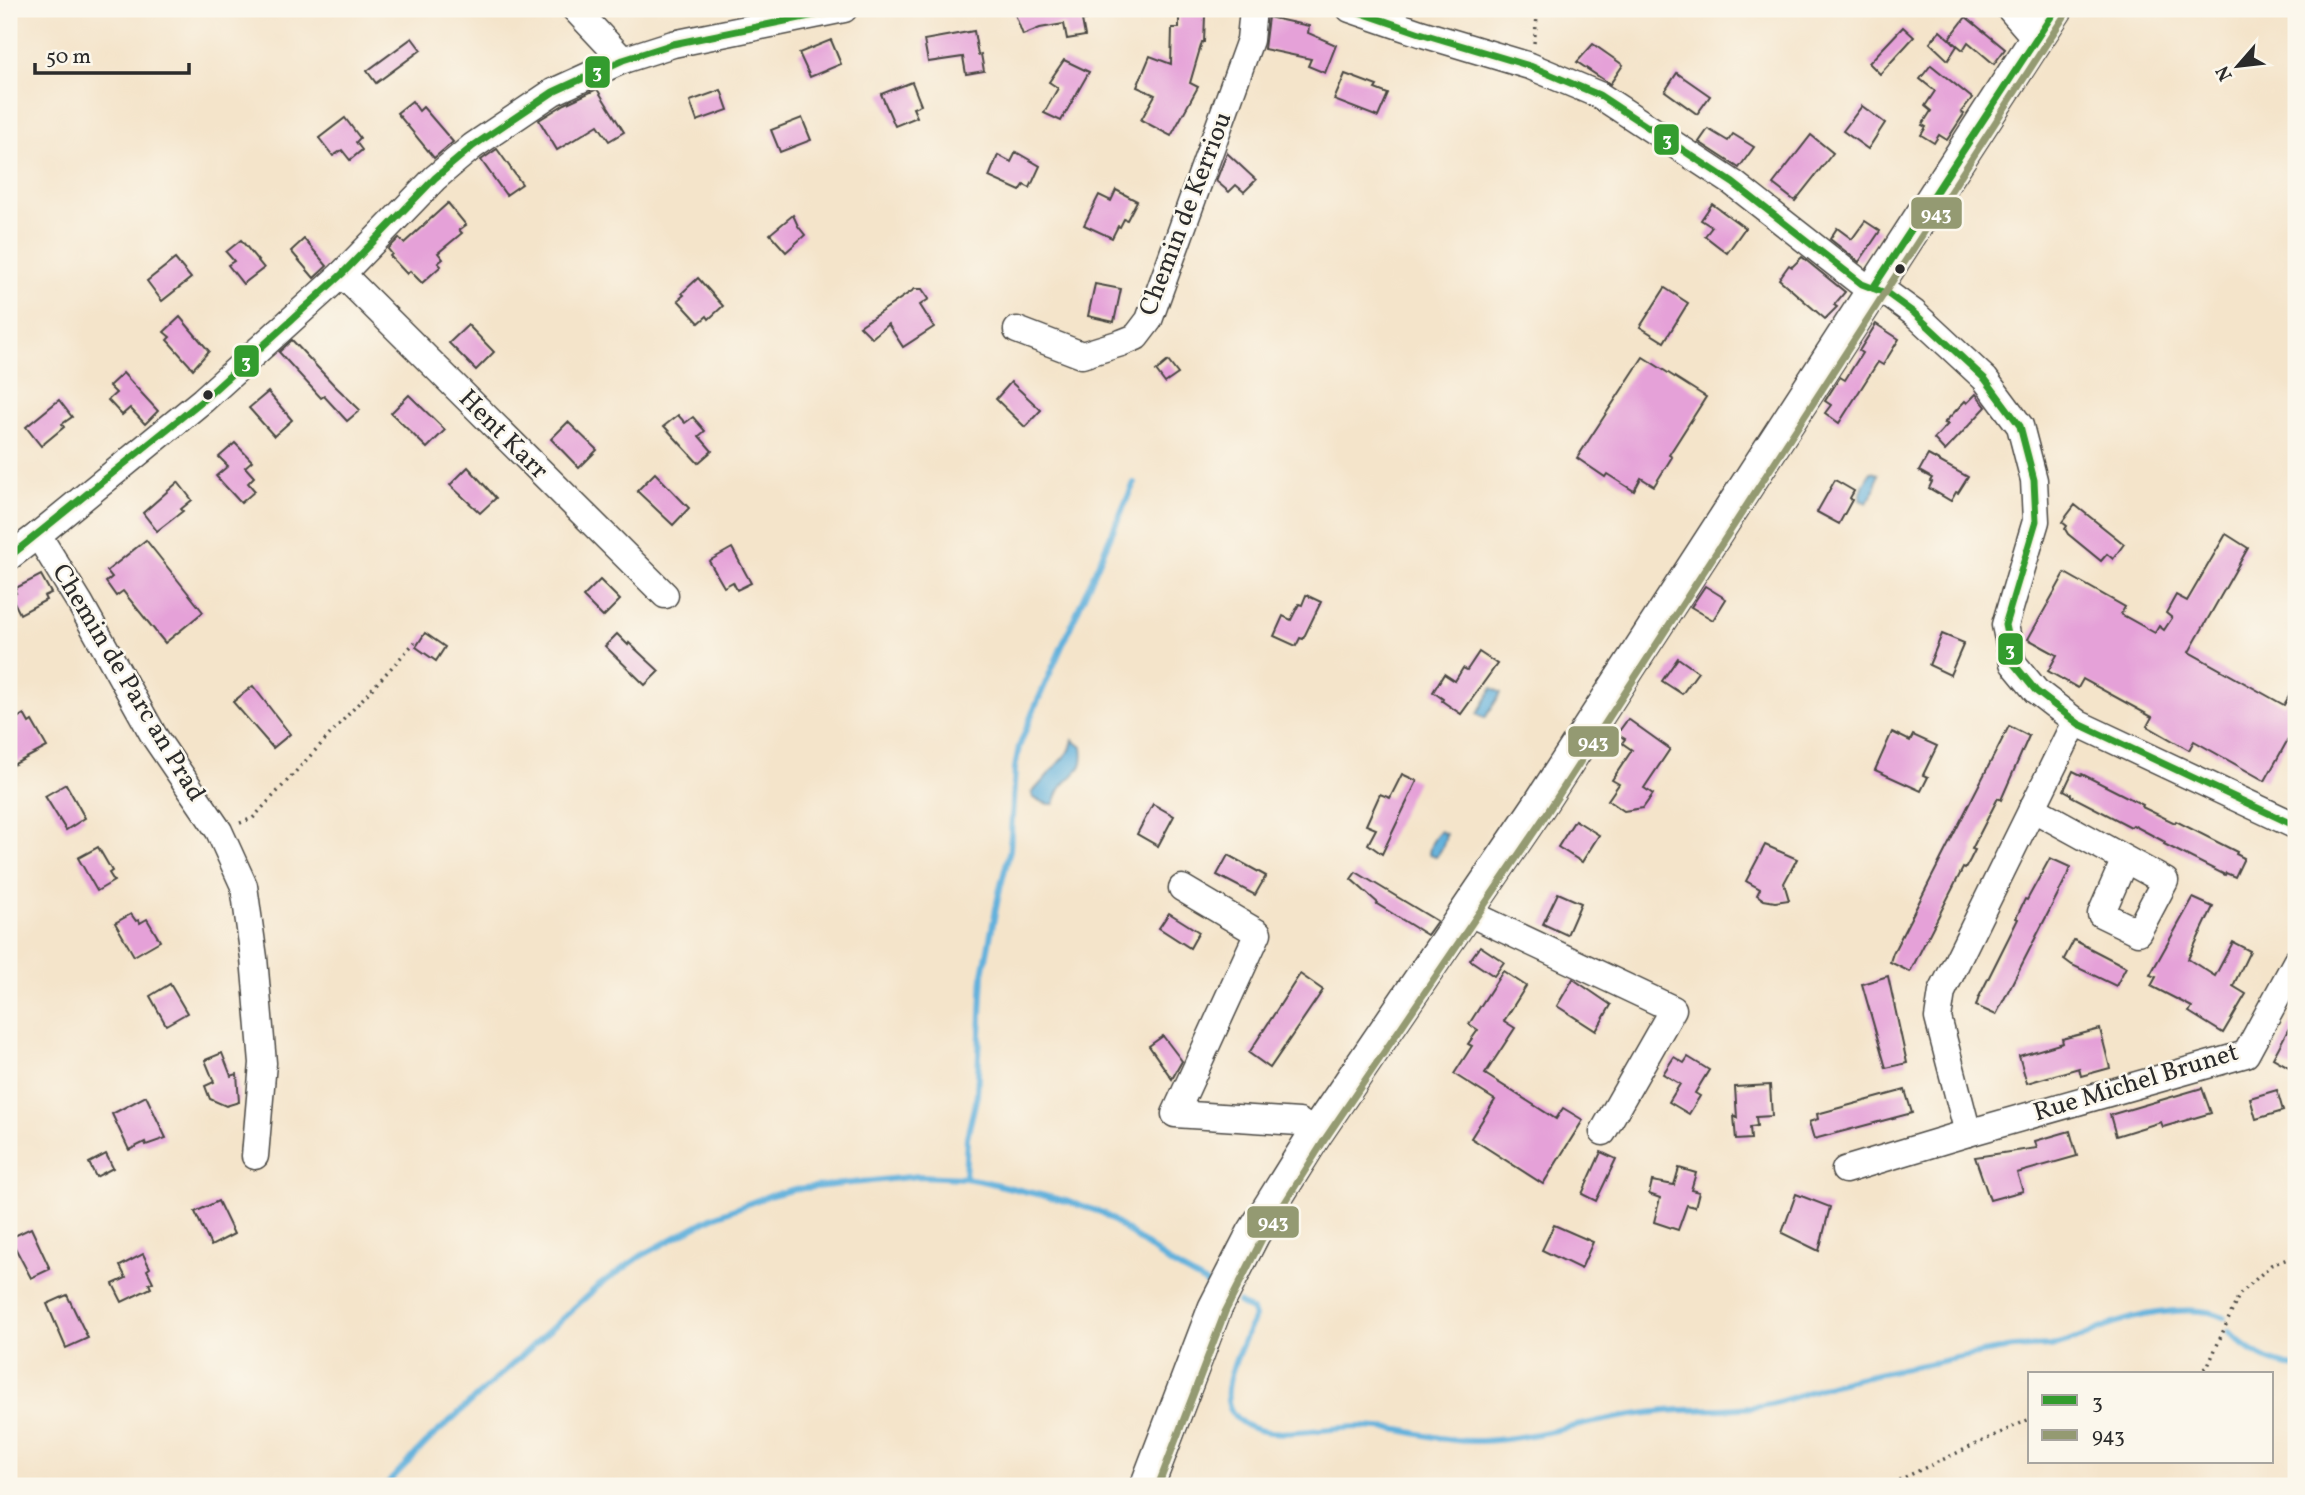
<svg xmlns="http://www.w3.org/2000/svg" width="2305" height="1495" font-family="Vollkorn,serif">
<rect width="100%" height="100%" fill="#fbf7ec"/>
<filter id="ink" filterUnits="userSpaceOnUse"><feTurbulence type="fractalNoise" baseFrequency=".0143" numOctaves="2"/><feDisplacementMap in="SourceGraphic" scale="14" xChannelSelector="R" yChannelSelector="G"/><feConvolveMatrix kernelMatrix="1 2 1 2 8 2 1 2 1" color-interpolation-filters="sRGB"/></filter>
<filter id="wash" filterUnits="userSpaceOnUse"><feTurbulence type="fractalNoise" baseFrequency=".00686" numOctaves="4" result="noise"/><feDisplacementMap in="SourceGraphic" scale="28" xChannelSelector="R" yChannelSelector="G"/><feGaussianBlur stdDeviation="1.57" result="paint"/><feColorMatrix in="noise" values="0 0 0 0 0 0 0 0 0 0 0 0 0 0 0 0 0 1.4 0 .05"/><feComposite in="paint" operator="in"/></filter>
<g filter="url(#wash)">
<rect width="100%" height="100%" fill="#f4e4ca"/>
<g fill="#62b1dc" stroke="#466e84" stroke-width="2">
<path d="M1871 472 1878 474C1877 485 1873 494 1867 503L1860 500C1861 490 1864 481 1871 472Z"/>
<path d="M1493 688 1501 693 1485 718 1477 714Z"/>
<path d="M1073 740 1082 747C1085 769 1078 769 1065 783 1060 788 1056 797 1054 804H1048L1033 798 1032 793 1070 750Z"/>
<path d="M1440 831 1446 834C1445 843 1442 850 1436 857L1429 853C1430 844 1434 838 1440 831Z"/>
</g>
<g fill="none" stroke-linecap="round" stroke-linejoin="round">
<g stroke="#62b1dc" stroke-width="6">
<path d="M965 1178 967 1137 977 1095 983 974 999 893 1010 850 1015 768 1019 747 1032 714 1134 483"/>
<path d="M1239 1303 1252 1311 1254 1317C1245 1341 1217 1389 1232 1412 1254 1448 1325 1426 1360 1427 1376 1428 1394 1428 1410 1432 1434 1437 1457 1442 1482 1441 1527 1439 1570 1426 1615 1418 1637 1414 1659 1411 1681 1410 1709 1409 1738 1410 1765 1405 1788 1401 1808 1391 1830 1385 1855 1378 1881 1373 1906 1368 1939 1362 1973 1354 2006 1349 2021 1347 2036 1347 2050 1346 2076 1343 2095 1329 2119 1322 2145 1313 2199 1304 2224 1317"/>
<path d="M2229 1331C2246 1350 2271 1365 2296 1367"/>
<path d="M385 1486 429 1440 597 1287 641 1256 711 1218 768 1196 795 1189 919 1176 965 1178 982 1181 1070 1202 1103 1213 1173 1265 1207 1284"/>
</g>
</g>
<g id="blocks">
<g fill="#e5a1d8">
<path d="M1013 9H1098L1099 17 1082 20 1085 36 1067 39 1064 24 1040 28 1023 35Z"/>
<path d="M1179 14 1205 15 1204 42H1202L1190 83 1198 87 1171 136 1141 120 1155 95 1137 87 1150 56 1171 64 1172 28H1179Z"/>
<path d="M1268 17 1309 26 1308 33 1336 45 1325 73 1308 66 1311 59 1264 49Z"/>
<path d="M1966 17 2005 49 1994 64 1968 42 1963 50 1950 39 1957 46 1948 60 1930 43 1940 31 1949 39Z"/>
<path d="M1903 27 1914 37 1880 74 1869 63Z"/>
<path d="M974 31 978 55 981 54 984 71 966 74 963 57 928 62 924 40Z"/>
<path d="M412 38 421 50 376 83 367 71Z"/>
<path d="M831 40 841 64 810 77 799 53Z"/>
<path d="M1593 44 1623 65 1610 84 1577 62Z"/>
<path d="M1064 60 1089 72 1061 121 1044 113 1058 88 1049 82Z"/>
<path d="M1931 65 1972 98 1961 112 1964 114 1947 140 1939 135 1934 143 1921 135 1926 127 1922 125 1931 111 1925 106 1935 91 1920 79Z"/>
<path d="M1677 73 1710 96 1697 114 1665 91Z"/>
<path d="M1345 74 1377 86 1375 89 1388 94 1378 117 1334 100Z"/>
<path d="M912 82 921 105 913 108 917 117 895 126 881 94Z"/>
<path d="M597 89 624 132 609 141 598 125 557 150 539 120 565 104Z"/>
<path d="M721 90 728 110 697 121 690 101Z"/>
<path d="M412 101 419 111 423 107 453 142 434 158 397 113Z"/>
<path d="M1862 106 1885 123 1868 149 1843 131Z"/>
<path d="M345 118 360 138 356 142 362 150 350 160 342 150 333 156 319 138Z"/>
<path d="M802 118 811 140 780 152 771 130Z"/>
<path d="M1708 129 1728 141 1733 134 1754 147 1739 168 1699 142Z"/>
<path d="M1811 135 1833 153 1795 201 1773 184Z"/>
<path d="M497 149 522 184 506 195 481 160Z"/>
<path d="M1016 152 1040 166 1030 188 1024 185 1020 191 989 177 998 155 1011 162Z"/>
<path d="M1227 153 1256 180 1244 192 1236 185 1229 192 1216 181Z"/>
<path d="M1116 190 1137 201 1127 220 1124 219 1120 227 1118 226 1112 238 1084 225 1099 195 1111 201Z"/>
<path d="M448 203 466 225 459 230 462 233 438 253 443 259 438 263 441 266 422 283 410 271 407 274 390 256 392 254 388 249 399 238 404 243Z"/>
<path d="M1712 204 1745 228 1727 253 1705 236 1712 227 1701 220Z"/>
<path d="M793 215 798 226 805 235 786 252 770 234Z"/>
<path d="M1865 221 1880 231 1859 262 1830 239 1837 228 1852 239Z"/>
<path d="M304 239 327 266 314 278 291 251Z"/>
<path d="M241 240 264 268 243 284 228 265 234 261 226 252Z"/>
<path d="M1802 257 1845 292 1834 305 1837 307 1825 319 1779 279 1789 265 1792 267Z"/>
<path d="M175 259 191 278 162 301 147 281Z"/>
<path d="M698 278 723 306 709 319 707 316 699 323 678 300 684 295 682 293Z"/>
<path d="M1095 284 1121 289 1114 322 1088 316Z"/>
<path d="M1665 288 1688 303 1664 342 1640 327Z"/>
<path d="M915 289H922L929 299 920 305 934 327 903 347 888 324 872 338 860 326Z"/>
<path d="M180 317 209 351 193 369 167 340 170 337 164 332Z"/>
<path d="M1876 324 1899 339 1883 365 1878 362 1839 423 1825 413 1831 405 1825 401 1840 377 1845 380 1862 353 1859 351Z"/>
<path d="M468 325 494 352 476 370 449 343Z"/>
<path d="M292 340 335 386 360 410 347 421 324 396 321 398 279 352Z"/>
<path d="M1643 357 1706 397 1669 455 1672 457 1654 486 1641 478 1634 491 1607 474 1605 477 1577 458Z"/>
<path d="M1168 361 1178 374 1165 383 1156 371Z"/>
<path d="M123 373 158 411 145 424 130 408 122 415 108 400 116 393 109 386Z"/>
<path d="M1011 382 1041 410 1025 427 996 399Z"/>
<path d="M268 392 292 420 274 436 249 408Z"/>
<path d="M1976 394 1986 407 1945 451 1934 439 1948 424 1944 423 1965 401 1967 403Z"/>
<path d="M409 395 445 430 427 448 391 413Z"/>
<path d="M59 400 72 417 62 424 64 427 41 446 26 427Z"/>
<path d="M678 415 685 423 693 417 705 431 699 436 712 451 698 463 664 426Z"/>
<path d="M568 422 597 450 579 468 551 439Z"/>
<path d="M235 443 252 461 245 467 254 477 248 483 255 491 241 503 216 476 228 466 219 457Z"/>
<path d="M1928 455 1968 477 1958 493 1956 492 1951 501 1929 488 1932 482 1930 481 1932 478 1919 471Z"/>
<path d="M468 467 496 498 480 513 450 485Z"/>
<path d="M655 473 689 508 673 525 637 491Z"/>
<path d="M1835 480 1854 491 1850 498 1852 500 1839 524 1817 512Z"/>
<path d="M178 482 192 500 181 509 183 511 157 531 143 513Z"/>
<path d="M2075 505 2124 544 2113 559 2107 554 2101 561 2068 534 2065 529 2067 526 2062 522Z"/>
<path d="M2226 534 2248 548 2189 652 2284 705 2296 684V725L2265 781 2194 741 2189 750 2147 726 2152 717 2083 679 2078 688 2048 671 2057 655 2028 639 2065 573 2125 607 2121 614 2155 633 2159 626 2164 630 2172 618 2166 613 2176 595 2187 601Z"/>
<path d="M146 540 203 612 165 643 123 591 116 596 106 582 112 577 107 571Z"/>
<path d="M732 548 751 583 737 590 733 582 724 587 709 561Z"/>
<path d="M41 575 51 593 44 596 46 600 20 614 11 596 16 593 14 589Z"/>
<path d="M600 580 620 600 603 617 583 597Z"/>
<path d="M1705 586 1726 599 1713 620 1691 607Z"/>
<path d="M1306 595 1321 602 1303 639 1300 638 1296 646 1274 636 1283 616 1291 620 1299 604 1302 605Z"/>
<path d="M425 633 445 647 436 661 416 647Z"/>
<path d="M617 634 628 645 629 643 659 671 645 685 605 646Z"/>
<path d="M1942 634 1964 643 1950 675 1929 665Z"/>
<path d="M1479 652 1497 664 1461 714 1442 701 1443 699 1433 692 1444 674 1455 681 1463 668 1467 670Z"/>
<path d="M1678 658 1698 672 1682 694 1662 681Z"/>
<path d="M253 686 290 734 273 748 233 702Z"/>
<path d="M24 714 29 723 32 721 47 747 9 767V723Z"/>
<path d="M1628 719 1670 749 1644 788 1653 794 1643 808 1624 811 1608 800 1619 784 1612 780 1632 750 1622 743 1625 739 1617 734Z"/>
<path d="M2009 726 2029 736 2025 745 2001 800 1998 798 1972 849 1975 850 1970 860 1965 869 1963 868 1910 972 1890 962 1893 953Z"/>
<path d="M1892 732 1910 741 1913 735 1937 746 1923 775 1928 777 1921 791 1875 770Z"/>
<path d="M2073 771 2081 775 2082 774 2143 805 2142 807 2175 823 2176 821 2237 852 2236 854 2244 858 2235 877 2226 873 2225 875 2164 844 2165 842 2133 825 2131 827 2071 796V794L2064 790Z"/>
<path d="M1402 774 1417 781 1382 854 1368 844 1376 829 1366 825 1380 794 1390 798Z"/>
<path d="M66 784 85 818 66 830 45 796Z"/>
<path d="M1153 804 1174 816 1158 846 1137 834Z"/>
<path d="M1575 820 1599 835 1582 862 1558 847Z"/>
<path d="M1765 845 1797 859 1784 883 1789 900 1775 902 1764 900 1757 895 1760 889 1746 881Z"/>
<path d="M98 847 112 871 109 873 114 881 97 891 78 858Z"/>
<path d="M1228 855 1266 876 1255 895 1217 875Z"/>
<path d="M2050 858 2070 867 2067 876 1996 1015 1976 1006 1979 997 2018 919 2016 918 2025 899 2027 900Z"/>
<path d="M1356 872 1437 921 1427 935 1377 904 1378 903 1351 879Z"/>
<path d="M1558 893 1581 903 1567 935 1543 924Z"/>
<path d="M2193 898 2213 907 2188 959 2215 976 2233 942 2250 951 2233 986 2246 994 2223 1033 2189 1012 2192 1007 2151 986 2156 977 2150 975Z"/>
<path d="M1169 913 1199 932 1190 948 1159 928Z"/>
<path d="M131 914 136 921 139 920 140 923 147 919 160 941 134 956 115 923Z"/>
<path d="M2074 940 2126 967 2116 986 2072 965 2064 959Z"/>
<path d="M1480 946 1504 962 1494 976 1470 960Z"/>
<path d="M1503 971 1526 986 1504 1021 1515 1028 1485 1074 1556 1119 1563 1108 1583 1120 1543 1184 1471 1138 1495 1100 1454 1074 1472 1046 1468 1044 1478 1030 1469 1024Z"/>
<path d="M1300 974 1323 990 1270 1068 1249 1053Z"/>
<path d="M1888 976 1907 1063 1886 1068 1862 984Z"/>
<path d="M1573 979 1611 1005 1596 1031 1557 1006Z"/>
<path d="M170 984 187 1013 166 1025 150 996Z"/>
<path d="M2296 1015V1071L2273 1058Z"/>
<path d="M2100 1029 2110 1068 2081 1076 2079 1068 2027 1083 2019 1056 2063 1043 2062 1039Z"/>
<path d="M1163 1036 1182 1061 1172 1079 1149 1046Z"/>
<path d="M222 1053 231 1076 237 1074 239 1102 226 1106 210 1099 205 1086 214 1082 205 1060Z"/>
<path d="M1674 1057 1684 1063 1688 1057 1709 1070 1695 1093 1700 1096 1689 1114 1669 1102 1680 1084 1663 1074Z"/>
<path d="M1770 1085 1772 1116 1756 1117 1757 1126 1750 1127 1751 1139 1736 1140 1734 1116 1737 1118 1735 1087Z"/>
<path d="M2202 1088 2211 1113 2163 1127 2161 1122 2116 1136 2110 1115Z"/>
<path d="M1905 1090 1912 1113 1814 1139 1809 1122 1818 1119 1817 1114Z"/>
<path d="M2277 1090 2283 1111 2256 1119 2250 1098Z"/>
<path d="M146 1096 166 1138 146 1145 145 1142 129 1150 112 1114Z"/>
<path d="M2070 1131 2077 1156 2017 1173 2023 1191 1990 1200 1975 1157 2037 1148 2035 1141Z"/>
<path d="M1601 1152 1616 1159 1596 1201 1582 1194Z"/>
<path d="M106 1154 113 1168 96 1177 89 1163Z"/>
<path d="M1679 1168 1696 1173 1691 1190 1699 1192 1695 1207 1687 1205 1678 1230 1654 1222 1660 1198 1649 1194 1652 1181 1674 1185Z"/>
<path d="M1796 1194 1830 1207 1819 1251 1782 1233Z"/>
<path d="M218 1201 234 1234 211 1246 195 1212Z"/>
<path d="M1554 1225 1593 1242 1581 1269 1542 1250Z"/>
<path d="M31 1228 50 1269 31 1278 10 1238Z"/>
<path d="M143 1254 150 1268 147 1270 153 1282 149 1284 151 1288 122 1302 113 1284 126 1278 120 1266Z"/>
<path d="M67 1295 88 1338 66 1348 47 1304Z"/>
</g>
</g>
</g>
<g filter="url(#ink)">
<use href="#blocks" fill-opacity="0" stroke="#494743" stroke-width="2"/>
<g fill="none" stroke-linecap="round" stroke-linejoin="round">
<defs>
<g id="minor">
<path d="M575 9 623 60"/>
<path d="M1350 9 1420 33 1530 66 1599 95 1733 183 1862 284 1888 294 1914 313 1985 379 2020 426 2034 480 2036 521 2005 625 2013 663 2036 691 2079 724 2296 826"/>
<path d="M2010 9 2036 39"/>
<path d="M342 274 665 595"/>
<path d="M1017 330 1082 355 1121 343 1136 337 1149 320 1250 40 1253 9"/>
<path d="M38 535 80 603 154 736 219 831 244 886 254 958 263 1063 255 1156"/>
<path d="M9 557 38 535 203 400 342 274 435 178 473 146 553 92 623 60 673 44 844 9"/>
<path d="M2032 808 2165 881 2138 932 2101 914 2125 859"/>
<path d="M1182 888 1258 933 1175 1114 1299 1122 1316 1133"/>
<path d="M1467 912 1673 1009 1603 1132"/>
<path d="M1968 1133 1938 1018 1942 992 2075 722"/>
<path d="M1845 1170 1968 1133 2246 1054 2296 962"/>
</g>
<path id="major" d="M1147 1486 1215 1308 1253 1234 1316 1133 1538 807 2056 9"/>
</defs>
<use href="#minor" stroke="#494743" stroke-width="29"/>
<use href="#major" stroke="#494743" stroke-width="36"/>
<g stroke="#494743" stroke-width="3.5" stroke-dasharray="2 5" stroke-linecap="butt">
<path d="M1534 43 1538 9"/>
<path d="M240 823 253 818 415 642"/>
<path d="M2191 1374 2198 1373 2208 1366 2239 1295 2271 1265 2296 1256"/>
<path d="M1886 1486 2030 1419"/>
</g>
<use href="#minor" stroke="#fff" stroke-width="26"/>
<use href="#major" stroke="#fff" stroke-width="33"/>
<defs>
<g id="bus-1">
<path d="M1350 9 1420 33 1530 66 1599 95 1733 183 1862 284 1888 294 1914 313 1985 379 2020 426 2034 480 2036 521 2005 625 2013 663 2036 691 2079 724 2296 826"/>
<path d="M1873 288 2056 9"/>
<path d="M9 557 203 400 342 274 435 178 473 146 553 92 623 60 673 44 844 9"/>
</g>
<path id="bus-2" d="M1158 1486 1225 1312 1262 1239 1325 1139 1547 813 2065 15"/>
</defs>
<use href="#bus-1" stroke="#fbf7ec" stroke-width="12"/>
<use href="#bus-2" stroke="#fbf7ec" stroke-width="12"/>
<use href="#bus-1" stroke="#339c2e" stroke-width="7"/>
<use href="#bus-2" stroke="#949a72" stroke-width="7"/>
</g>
</g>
<g fill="#2b2b2b" stroke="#fbf7ec" stroke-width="2.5">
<circle cx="1900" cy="269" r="6"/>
<circle cx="208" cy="395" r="6"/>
</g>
<g text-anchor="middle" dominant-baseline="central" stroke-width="5" stroke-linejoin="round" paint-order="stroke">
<g font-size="26" fill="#2b2b2b" stroke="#fbf7ec">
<text transform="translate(1186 214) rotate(-69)">Chemin de Kerriou</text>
<text transform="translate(503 435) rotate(45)">Hent Karr</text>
<text transform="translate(128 683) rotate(59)">Chemin de Parc an Prad</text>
<text transform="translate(2136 1083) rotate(-17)">Rue Michel Brunet</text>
</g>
</g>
<g stroke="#fbf7ec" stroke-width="2.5">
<rect x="584" y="55" width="27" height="34" rx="7" fill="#339c2e"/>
<rect x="1653" y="123" width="27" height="33" rx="7" fill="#339c2e"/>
<rect x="1910" y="196" width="53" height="34" rx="7" fill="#949a72"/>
<rect x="233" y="344" width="27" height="34" rx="7" fill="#339c2e"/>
<rect x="1997" y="632" width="27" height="34" rx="7" fill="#339c2e"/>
<rect x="1567" y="725" width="53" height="33" rx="7" fill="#949a72"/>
<rect x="1246" y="1205" width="54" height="34" rx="7" fill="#949a72"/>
</g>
<g font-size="19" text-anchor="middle" font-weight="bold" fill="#fff">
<text x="597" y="78">3</text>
<text x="1667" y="146">3</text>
<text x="1936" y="220">943</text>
<text x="246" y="368">3</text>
<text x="2010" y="656">3</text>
<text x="1593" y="748">943</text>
<text x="1273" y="1228">943</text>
</g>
<rect width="2305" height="1495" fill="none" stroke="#fbf7ec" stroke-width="35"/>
<rect x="2028" y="1372" width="245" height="91" fill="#fbf7ec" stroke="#a8a59f" stroke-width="2"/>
<rect x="2042" y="1395" width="35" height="10" fill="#339c2e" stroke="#a8a59f" stroke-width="2"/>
<text x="2092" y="1408" font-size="21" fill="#2b2b2b">3</text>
<rect x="2042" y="1430" width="35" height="10" fill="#949a72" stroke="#a8a59f" stroke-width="2"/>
<text x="2092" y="1442" font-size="21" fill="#2b2b2b">943</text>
<g transform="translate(2238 66) rotate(242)" stroke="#fbf7ec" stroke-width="5" paint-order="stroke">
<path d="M0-5L12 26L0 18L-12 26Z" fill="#2b2b2b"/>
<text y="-10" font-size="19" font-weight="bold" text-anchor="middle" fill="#2b2b2b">N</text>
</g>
<path d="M35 63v10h154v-10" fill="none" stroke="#2b2b2b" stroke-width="3.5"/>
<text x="46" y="63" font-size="21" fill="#2b2b2b" stroke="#fbf7ec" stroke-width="5" paint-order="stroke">50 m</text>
</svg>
